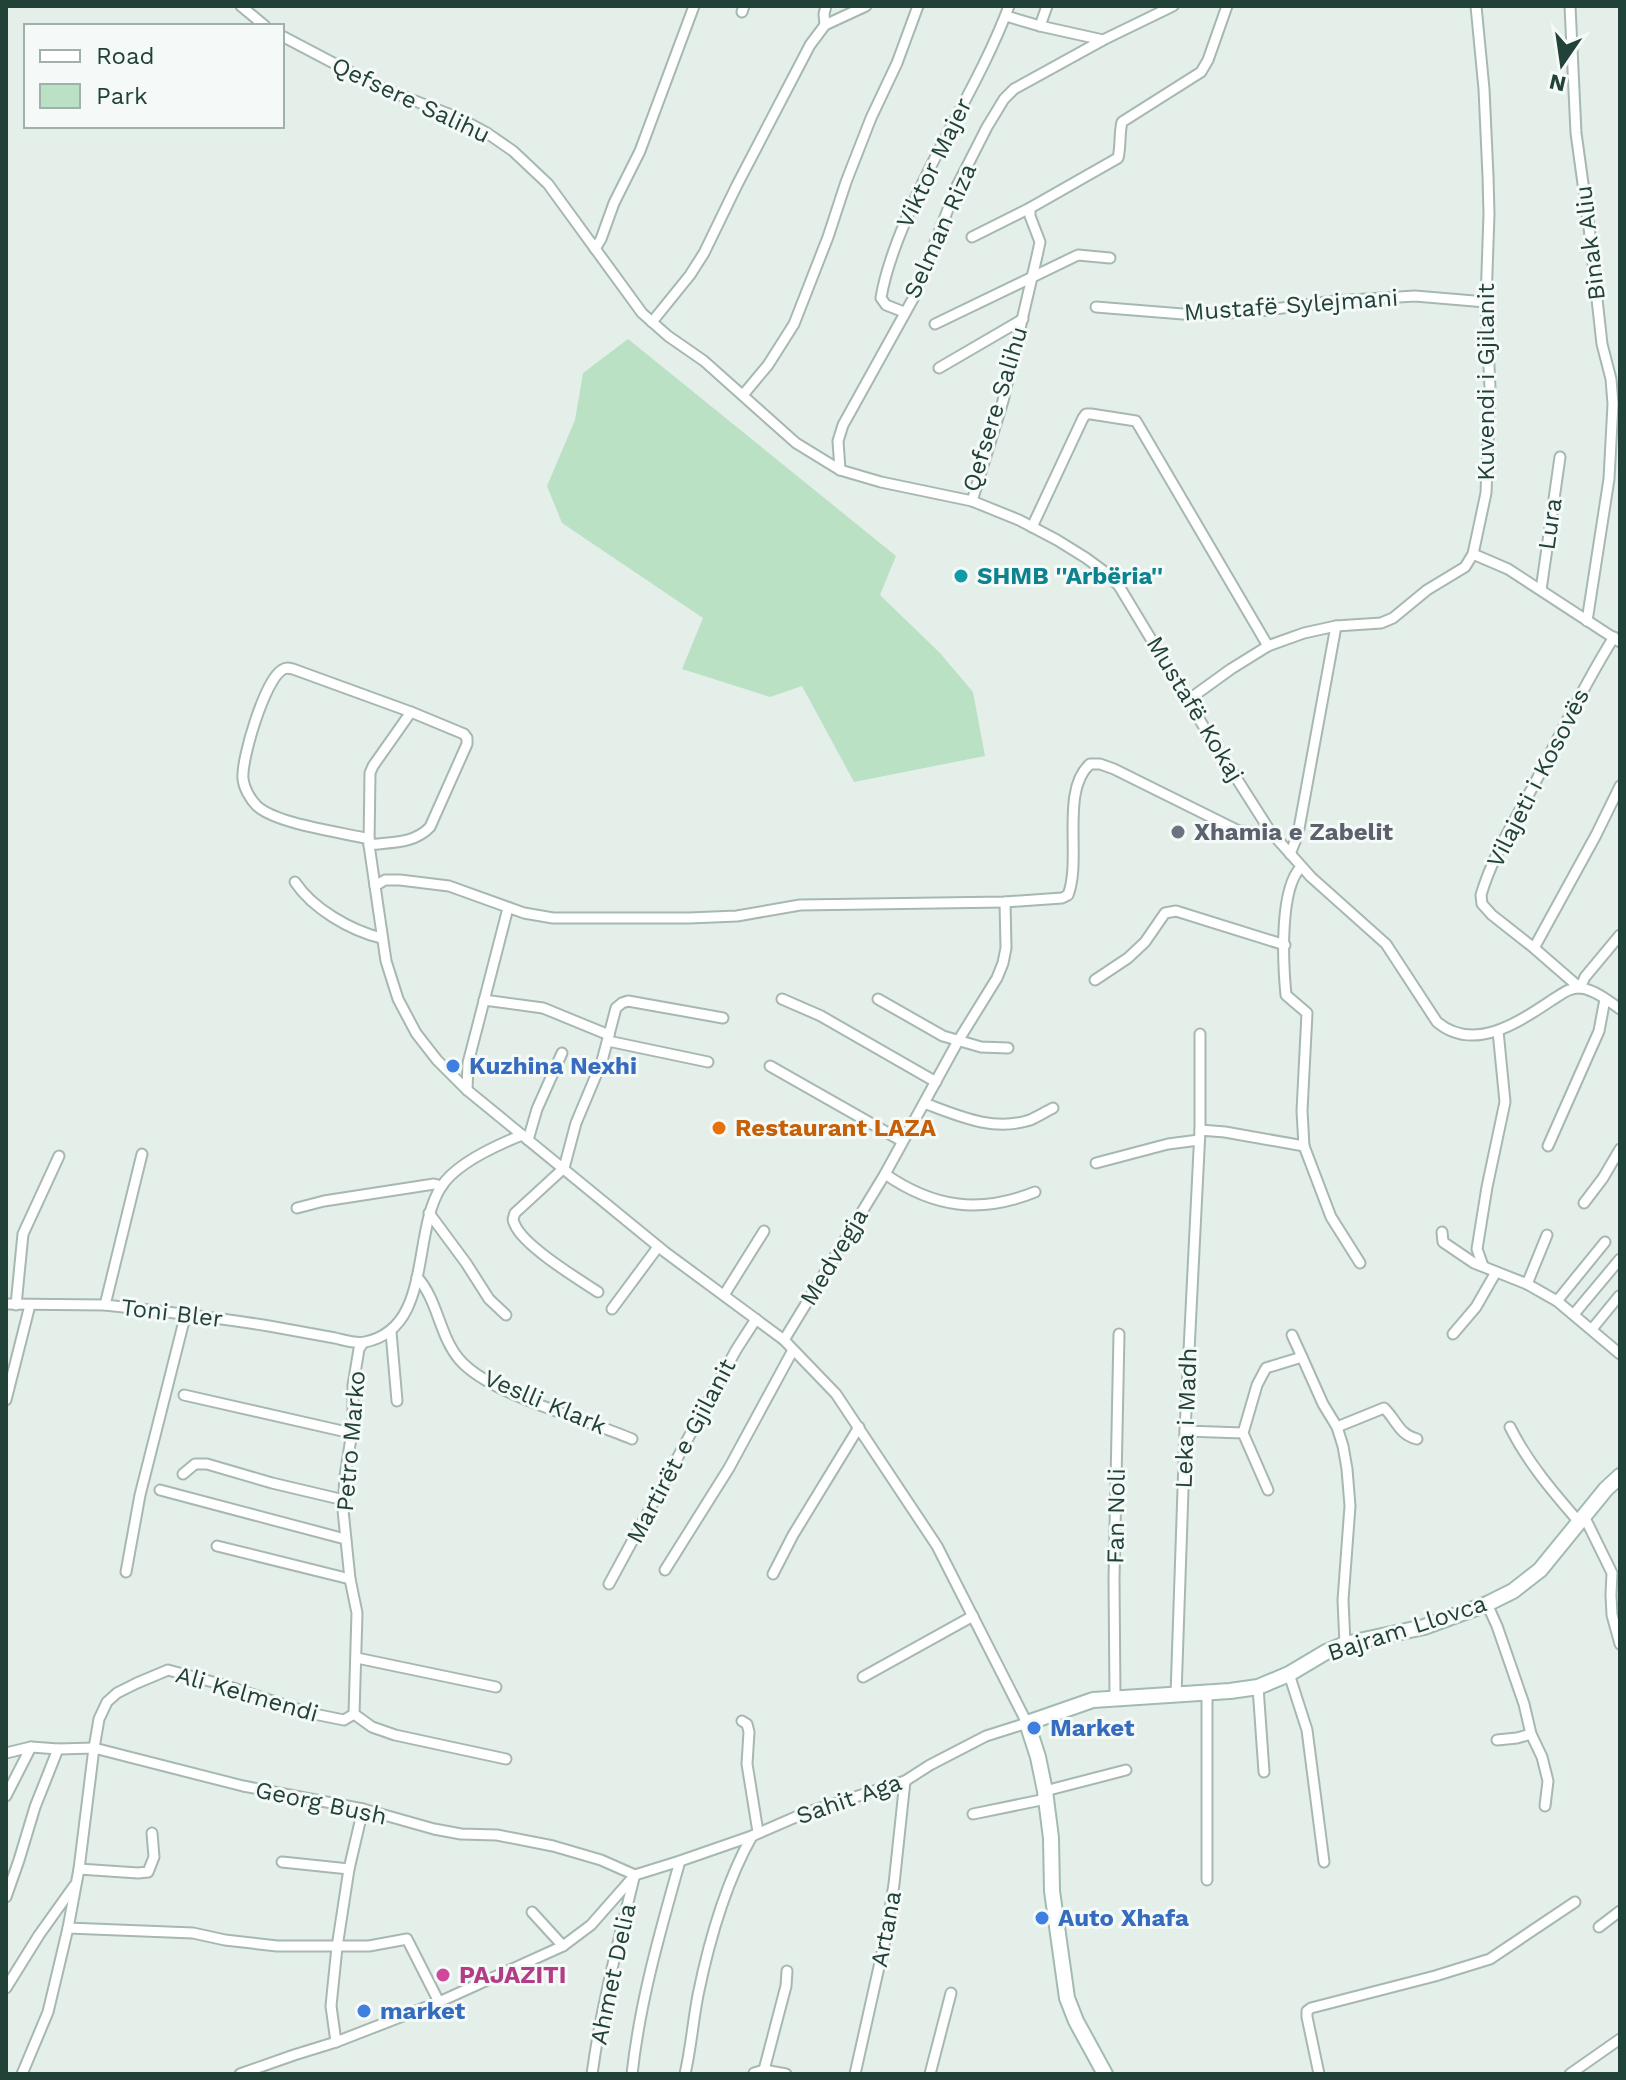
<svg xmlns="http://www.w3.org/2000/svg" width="1626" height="2080" font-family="'Work Sans',sans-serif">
<rect width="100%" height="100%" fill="#e4efea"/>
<path fill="#bbe1c5" d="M628 339 896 556 880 595 940 653 973 692 985 756 854 782 802 686 770 697 682 669 703 618 562 523 547 486 575 420 583 373Z"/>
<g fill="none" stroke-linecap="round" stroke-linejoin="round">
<defs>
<g id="street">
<path d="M241 6 265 26"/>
<path d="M1570 6 1576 133 1589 227 1602 344 1611 379 1613 404 1609 479 1587 621"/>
<path d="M742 12 744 6"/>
<path d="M1006 16 1040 26 1103 40"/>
<path d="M825 25 824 14 826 6"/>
<path d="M1040 26 1047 6"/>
<path d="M282 36 379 87 459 118 487 133 513 151 548 184 642 313 668 336 704 361 796 443 840 470 881 482 972 501 1019 520 1057 540 1086 558 1105 572 1119 586 1207 732 1270 831 1311 877 1386 944 1437 1022C1474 1053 1519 1022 1552 1000 1561 995 1569 987 1581 988 1595 990 1609 1001 1620 1009"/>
<path d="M972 237 1030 208"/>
<path d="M595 249 601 239 614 203 640 151 694 6"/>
<path d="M1096 307 1195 315 1260 311 1334 301 1415 296 1486 302"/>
<path d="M904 312 886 305 881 298C885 272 895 246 905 222 935 148 981 81 1009 6"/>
<path d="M652 322 690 275 704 253 737 185 810 45 825 25 866 6"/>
<path d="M935 324 1078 255 1110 258"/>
<path d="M939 368 1023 319"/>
<path d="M743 395 768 365 794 324 828 237 846 182 871 118 897 63 918 6"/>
<path d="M840 470 838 441 843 425 914 297 957 186 987 127 1004 99 1014 89 1103 40 1173 6"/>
<path d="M972 501 1003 401 1037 256 1040 242 1030 216V208L1118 158C1121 146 1119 134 1122 122L1201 72 1208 60 1227 6"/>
<path d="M1032 527 1083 418 1086 414H1091L1136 421 1268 646"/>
<path d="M1473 554 1508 569 1620 642"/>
<path d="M1541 590 1560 457"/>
<path d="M1614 637C1585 683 1562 731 1537 779 1517 817 1493 854 1481 895L1482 904 1492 915 1534 948 1580 988 1585 977 1620 935"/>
<path d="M1188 700 1231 669 1268 646 1304 633 1336 626 1381 623 1393 618 1427 590 1465 567 1473 554 1486 493 1490 388 1486 302 1489 214 1488 176 1484 89 1476 6"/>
<path d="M369 845C391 842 414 844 430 827L467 744V738L464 734 411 712 293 669C289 668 286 667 282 670 265 680 241 759 243 779 244 788 250 799 257 806 277 824 340 832 369 839"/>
<path d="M1290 854 1298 834 1336 626"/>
<path d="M1301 867C1279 889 1283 964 1286 995L1307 1013 1302 1111 1304 1146"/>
<path d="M295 882C313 909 350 930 381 938"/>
<path d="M375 886 385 880H400L449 886 524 913 553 918H689L737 916 800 905 1005 902 1062 898 1068 895C1082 859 1060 790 1090 764H1100L1114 769 1239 831 1252 832 1270 831"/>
<path d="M1534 948 1596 835 1620 786"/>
<path d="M1095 980 1128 958 1145 942 1165 913 1176 911 1285 945"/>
<path d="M782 999 821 1016 936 1082"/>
<path d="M878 999 943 1036 981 1047 1008 1048"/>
<path d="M484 1000 543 1008 609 1035"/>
<path d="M608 1041 708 1062"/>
<path d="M770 1066 902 1141"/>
<path d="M467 1090 468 1063 508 908"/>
<path d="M924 1103C959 1116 993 1132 1030 1120 1037 1117 1045 1112 1053 1108"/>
<path d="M1200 1130V1034"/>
<path d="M528 1140 537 1109 562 1053"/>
<path d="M1548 1146 1599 1031 1605 999"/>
<path d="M142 1154 105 1305C160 1311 214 1317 269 1326 291 1330 313 1334 335 1338 344 1340 356 1344 365 1342 433 1328 411 1234 441 1187 456 1163 497 1145 522 1135"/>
<path d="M1096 1163 1168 1144 1199 1140"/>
<path d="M885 1174C934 1208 980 1214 1035 1192"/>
<path d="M1584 1203 1603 1178 1620 1149"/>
<path d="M297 1208 324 1201 434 1184 442 1186"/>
<path d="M429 1213 466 1263 489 1299 506 1315"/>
<path d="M1442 1232 1443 1242 1474 1263 1527 1284 1557 1301 1620 1354"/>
<path d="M1483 1266 1477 1249 1487 1187 1505 1102 1498 1031"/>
<path d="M417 1277C438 1300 439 1335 459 1359 489 1395 586 1419 632 1439"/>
<path d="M1527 1284 1547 1235"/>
<path d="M598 1292C578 1279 524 1246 515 1225 512 1219 513 1219 515 1213L564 1168 576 1123 602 1061 616 1008 622 1003 628 1001 723 1018"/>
<path d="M724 1295 764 1231"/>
<path d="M1557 1301 1605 1242"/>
<path d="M6 1304 105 1305"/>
<path d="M16 1305 23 1234 59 1156"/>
<path d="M612 1309 658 1247"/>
<path d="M1574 1314 1620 1259"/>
<path d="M1592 1329 1619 1296"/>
<path d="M391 1332 397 1401"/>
<path d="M1453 1334 1476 1307 1496 1272"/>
<path d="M1292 1335 1302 1357"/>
<path d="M784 1340 885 1174 958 1041 997 978 1003 963 1006 948 1005 902"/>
<path d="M184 1395 351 1433"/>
<path d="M6 1400 30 1305"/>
<path d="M1337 1427 1384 1408C1396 1419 1399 1435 1417 1439"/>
<path d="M1510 1427C1528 1463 1553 1492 1579 1522"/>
<path d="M1185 1431 1243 1433 1268 1490"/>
<path d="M1243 1433 1257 1385 1266 1368 1302 1357 1323 1404 1337 1427 1343 1446 1347 1469 1350 1506 1343 1600 1345 1644"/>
<path d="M183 1474 195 1464H207L272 1483 344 1500"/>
<path d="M160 1490 345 1539"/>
<path d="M1584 1516 1612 1573 1611 1595 1612 1615 1620 1644"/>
<path d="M217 1546 350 1579"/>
<path d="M665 1570 729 1468 793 1350"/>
<path d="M126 1572 140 1495 186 1313"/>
<path d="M773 1574 793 1535 859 1427"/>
<path d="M609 1584 736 1350 756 1319"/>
<path d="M1487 1604 1497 1626 1524 1704 1531 1734 1542 1757 1548 1781 1545 1806"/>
<path d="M357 1658 496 1687"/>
<path d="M1289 1674 1307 1730 1324 1862"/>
<path d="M863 1677 973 1616"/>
<path d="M1258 1687 1264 1772"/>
<path d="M1207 1693V1880"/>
<path d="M1176 1695 1185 1431 1200 1130 1225 1132 1304 1146 1331 1217 1360 1263"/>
<path d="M1115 1697 1114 1579 1119 1334"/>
<path d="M354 1714 357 1613 350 1579 343 1510 345 1476 353 1425V1385L359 1349 363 1343"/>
<path d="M354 1714 372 1727 395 1735 506 1759"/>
<path d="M742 1721 747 1724 749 1732 747 1764 758 1832"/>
<path d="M1497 1740 1517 1738 1531 1734"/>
<path d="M6 1753 31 1747 58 1749 94 1748 243 1786 363 1809 434 1829 461 1834 497 1835 553 1846 601 1860 635 1875"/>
<path d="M1045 1791 1126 1770"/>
<path d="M6 1796 31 1747"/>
<path d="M973 1814 1046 1799"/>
<path d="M282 1862 349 1869"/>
<path d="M79 1869 138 1873 148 1872 154 1857 152 1833"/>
<path d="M6 1897 19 1860 35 1807 58 1749"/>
<path d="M532 1912 563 1946"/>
<path d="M1599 1927 1620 1911"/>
<path d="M68 1928 193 1933 225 1940 277 1946H369L407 1939 439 2002"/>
<path d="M6 1988 39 1935 74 1886"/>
<path d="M336 2042 331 2006 337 1947 349 1869 363 1809"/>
<path d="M764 2070 786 1986 787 1971"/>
<path d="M754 2073 764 2070 786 2074"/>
<path d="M22 2074 48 2012 68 1928 79 1869 94 1748 99 1719 107 1702 117 1693 137 1683 168 1670 224 1685 309 1713 344 1720 354 1714"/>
<path d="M240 2074 294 2055 336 2042 439 2002 563 1946 591 1925 635 1875 680 1861 752 1836 805 1813 905 1781 930 1765 986 1736 1027 1723 937 1546 836 1394 784 1340 665 1252 467 1090 437 1060 416 1033 398 999 386 961 369 845 370 773 373 766 411 712"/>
<path d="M592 2074C601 2008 618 1943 634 1878"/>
<path d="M632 2074C640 2001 660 1932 680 1861"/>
<path d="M685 2074C691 2048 693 2021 698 1995 709 1941 725 1884 752 1836"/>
<path d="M855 2074 885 1940 894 1884 905 1781"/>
<path d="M930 2074 951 1993"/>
<path d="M1319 2074 1307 2017V2011L1311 2008 1435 1976 1490 1959 1575 1902"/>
<path d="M1570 2074 1620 2039"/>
</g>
<path id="secondary" d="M1105 2074 1076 2021 1067 1998 1052 1891 1051 1838 1045 1791 1038 1757 1027 1723 1093 1700 1230 1691 1258 1687 1289 1674 1326 1652 1345 1644 1424 1627 1487 1604 1513 1591 1540 1570 1606 1489 1620 1476"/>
</defs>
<use href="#street" stroke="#a6b8b1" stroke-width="13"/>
<use href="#secondary" stroke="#a1bbb2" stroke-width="18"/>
<use href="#street" stroke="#fff" stroke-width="9"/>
<use href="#secondary" stroke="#fff" stroke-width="14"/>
</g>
<circle fill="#0f9aa8" stroke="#f5faf8" stroke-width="3" cx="961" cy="576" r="8"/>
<circle fill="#6b7280" stroke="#f5faf8" stroke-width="3" cx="1178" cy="832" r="8"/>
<g fill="#3f7fe0" stroke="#f5faf8" stroke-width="3">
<circle cx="453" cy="1066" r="8"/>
<circle cx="1034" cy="1728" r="8"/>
<circle cx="1042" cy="1918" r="8"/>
<circle cx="364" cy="2011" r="8"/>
</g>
<circle fill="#e8710a" stroke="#f5faf8" stroke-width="3" cx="719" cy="1128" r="8"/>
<circle fill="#d1479c" stroke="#f5faf8" stroke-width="3" cx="443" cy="1975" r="8"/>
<g text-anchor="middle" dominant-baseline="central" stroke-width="6" stroke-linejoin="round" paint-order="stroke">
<g font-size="24" fill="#214239" stroke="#f5faf8">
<text transform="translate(411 100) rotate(25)">Qefsere Salihu</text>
<text transform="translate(934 163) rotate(-64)">Viktor Majer</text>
<text transform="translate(940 231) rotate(-66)">Selman Riza</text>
<text transform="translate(1590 243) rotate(-97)">Binak Aliu</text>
<text transform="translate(1291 305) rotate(-4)">Mustafë Sylejmani</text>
<text transform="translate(1486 382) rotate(-90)">Kuvendi i Gjilanit</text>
<text transform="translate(995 409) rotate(-73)">Qefsere Salihu</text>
<text transform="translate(1550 524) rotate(-82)">Lura</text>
<text transform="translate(1195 709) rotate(59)">Mustafë Kokaj</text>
<text transform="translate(1538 778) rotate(-63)">Vilajeti i Kosovës</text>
<text transform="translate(834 1257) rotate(-59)">Medvegja</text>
<text transform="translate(172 1313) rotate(7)">Toni Bler</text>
<text transform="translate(545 1402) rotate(23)">Veslli Klark</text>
<text transform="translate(1186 1418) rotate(-88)">Leka i Madh</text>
<text transform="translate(351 1441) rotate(-85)">Petro Marko</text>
<text transform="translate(681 1451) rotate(-62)">Martirët e Gjilanit</text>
<text transform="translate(1116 1516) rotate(-89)">Fan Noli</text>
<text transform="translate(1407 1628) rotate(-18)">Bajram Llovca</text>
<text transform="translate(247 1694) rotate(16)">Ali Kelmendi</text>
<text transform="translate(849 1799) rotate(-19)">Sahit Aga</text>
<text transform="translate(321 1803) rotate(12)">Georg Bush</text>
<text transform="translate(886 1929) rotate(-79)">Artana</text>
<text transform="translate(613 1974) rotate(-78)">Ahmet Delia</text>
</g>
<g font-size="24" font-weight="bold" fill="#0d838f" stroke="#f5faf8" text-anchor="start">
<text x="977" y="576">SHMB ''Arbëria''</text>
</g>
<g font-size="24" font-weight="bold" fill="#5b616d" stroke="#f5faf8" text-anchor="start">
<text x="1194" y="832">Xhamia e Zabelit</text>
</g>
<g font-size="24" font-weight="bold" fill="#366cbe" stroke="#f5faf8" text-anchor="start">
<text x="469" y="1066">Kuzhina Nexhi</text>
<text x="1050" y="1728">Market</text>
<text x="1058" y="1918">Auto Xhafa</text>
<text x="380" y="2011">market</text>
</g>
<g font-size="24" font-weight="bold" fill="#c56008" stroke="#f5faf8" text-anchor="start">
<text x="735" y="1128">Restaurant LAZA</text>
</g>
<g font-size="24" font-weight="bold" fill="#b23c85" stroke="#f5faf8" text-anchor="start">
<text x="459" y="1975">PAJAZITI</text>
</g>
</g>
<rect width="1626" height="2080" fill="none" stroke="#214239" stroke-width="16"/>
<rect x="24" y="24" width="260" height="104" fill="#f5faf8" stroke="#a0b0ac" stroke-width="2"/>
<rect x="40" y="50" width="40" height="12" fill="#ffffff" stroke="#a0b0ac" stroke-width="2"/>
<text x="96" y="64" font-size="24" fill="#214239">Road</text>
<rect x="40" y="84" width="40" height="24" fill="#bbe1c5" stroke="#a0b0ac" stroke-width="2"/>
<text x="96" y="104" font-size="24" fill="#214239">Park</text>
<g transform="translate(1562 64) rotate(193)" stroke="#f5faf8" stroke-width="6" paint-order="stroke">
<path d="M0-6L14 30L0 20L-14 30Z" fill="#214239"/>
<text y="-12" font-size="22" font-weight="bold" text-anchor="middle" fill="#214239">N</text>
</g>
</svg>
